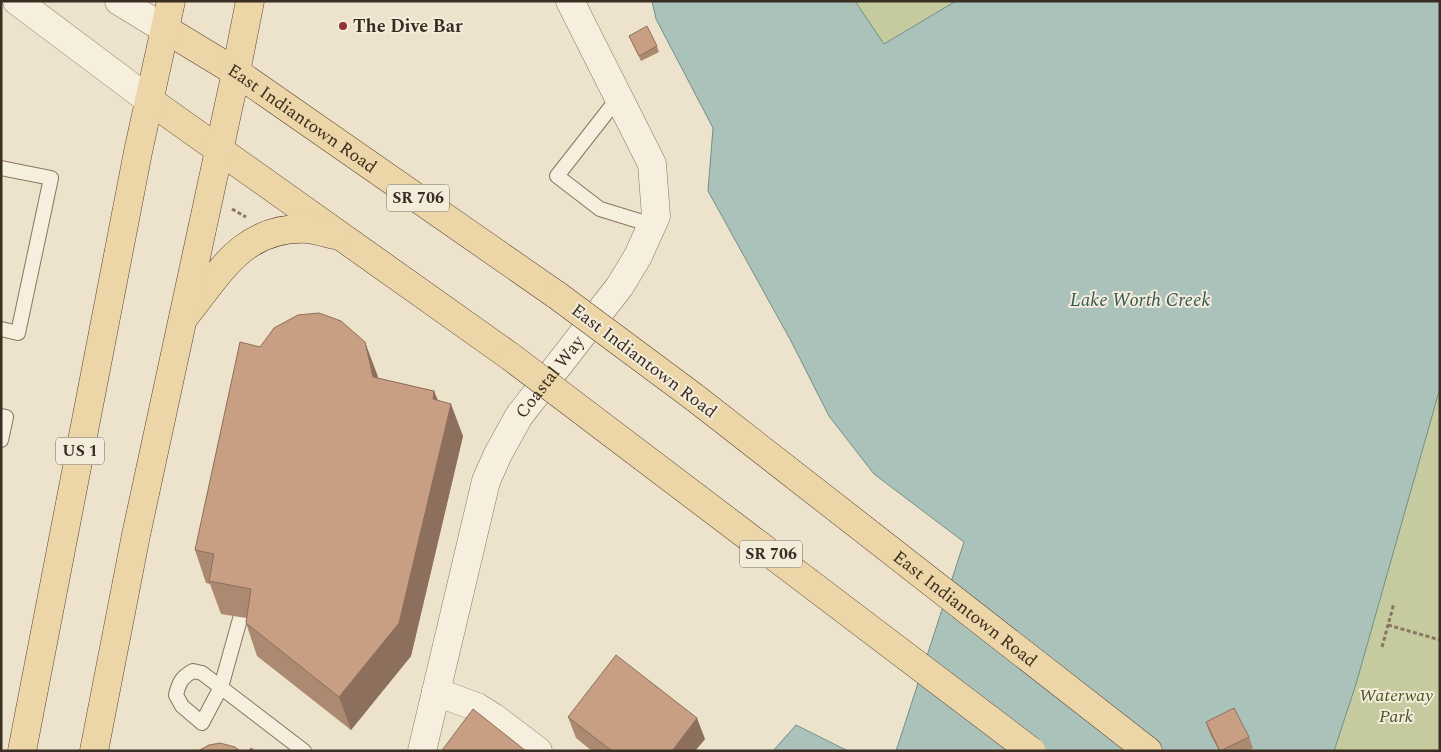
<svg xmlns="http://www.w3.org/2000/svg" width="1441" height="752" font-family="Spectral,serif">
<rect width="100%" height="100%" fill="#ede2cb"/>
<g fill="#c6cb9f">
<path d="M855 1H956L884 44Z"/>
<path d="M1440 341V751H1331Z"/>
</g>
<g fill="#abc2ba" stroke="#719088">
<path d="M652 1H855L884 44 956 1H1440V388L1356 684 1334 751H896L964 542 874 474 829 416 791 341 708 191 713 128 656 19Z"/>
<path d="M796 725 848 751H773Z"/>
</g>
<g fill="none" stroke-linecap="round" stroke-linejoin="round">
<defs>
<g id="service">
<path d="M618 98 557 176 600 209 652 225"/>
<path d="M1 168 51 178 18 333 1 329"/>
<path d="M1 416 6 417 1 440"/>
<path d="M240 619 221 687 202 723 182 706 176 695C179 682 182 677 193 671L202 673 304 751"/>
</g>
<g id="minor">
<path d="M436 692 477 707 493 717 538 751"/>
<path id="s1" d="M422 751 486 481 498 454 519 416 620 286 638 256 656 216 652 164 570 1"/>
</g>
<g id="tertiary">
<path d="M17 1 149 100"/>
<path d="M119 1 165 29"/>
</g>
<g id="primary">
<path id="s2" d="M165 29 236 72 558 296"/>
<path d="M149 100 511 357"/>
<path d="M186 315C221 271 244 226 308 229 317 230 326 233 334 235"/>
<path id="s3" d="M694 397 1148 751"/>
<path d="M22 751 138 152 171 1"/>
<path d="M94 751 136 535 236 72 250 1"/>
</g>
</defs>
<use href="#service" stroke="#897560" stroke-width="16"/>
<use href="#minor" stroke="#897560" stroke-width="29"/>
<use href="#tertiary" stroke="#897560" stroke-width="29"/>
<use href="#primary" stroke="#574333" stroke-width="29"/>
<g stroke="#897560" stroke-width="3" stroke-dasharray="4 2.5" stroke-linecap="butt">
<path d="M232 209 246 217"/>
<path d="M1388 625 1440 640"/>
<path d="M1382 647 1394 603"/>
</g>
<use href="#service" stroke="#f7efde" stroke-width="14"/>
<use href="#minor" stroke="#f7efde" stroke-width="28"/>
<use href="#tertiary" stroke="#f7efde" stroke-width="28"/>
<use href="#primary" stroke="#ecd5a6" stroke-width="28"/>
<defs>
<g id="primary-bridge">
<path d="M558 296 694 397"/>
<path d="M511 357 1031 751"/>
</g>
</defs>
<use href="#primary-bridge" stroke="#574333" stroke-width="29" stroke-linecap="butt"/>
<use href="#primary-bridge" stroke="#ecd5a6" stroke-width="28"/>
</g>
<g fill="#ac8971">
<path d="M629 36 657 46 659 52 641 61Z"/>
<path d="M260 347 377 374 378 378 434 391 438 400 463 436 411 656 351 730 257 656 246 623V618L221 614 210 584 206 583 195 550Z"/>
<path d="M568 717 705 739 695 751H592L576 738Z"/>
<path d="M1206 722 1249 737 1253 748 1248 751H1219L1210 734Z"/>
</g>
<g fill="#8c6f5c">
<path d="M365 342 377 374 385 410 373 377Z"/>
<path d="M434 391 446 423 451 404 463 436 411 656 351 730 339 697Z"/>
<path d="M697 718 705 739 695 751H672Z"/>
</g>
<g fill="#c89f83" stroke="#8c6f5c">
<path d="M647 26 657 46 639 56 629 36Z"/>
<path d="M319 313 341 321 365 342 373 377 434 391 433 399 451 404 399 623 339 697 246 623 251 589 209 581 214 554 195 550 240 342 260 347 274 328 298 315Z"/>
<path d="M616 655 697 718 672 751H612L568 717Z"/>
<path d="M1234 708 1249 737 1220 751 1206 722Z"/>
<path d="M473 709 526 751H442L443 749Z"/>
<path d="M220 743 235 747 240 751H198L209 745Z"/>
<path d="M251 748 255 751H249Z"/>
</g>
<circle fill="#943335" stroke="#f4ecda" stroke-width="2" cx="343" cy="26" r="5"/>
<g text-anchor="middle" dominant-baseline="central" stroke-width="4" stroke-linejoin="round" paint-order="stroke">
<g fill="#f4ecda" stroke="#726659" stroke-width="1">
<rect x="387" y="184.5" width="62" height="27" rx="4"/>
<rect x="56" y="437.5" width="48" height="27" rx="4"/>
<rect x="740" y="540.5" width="62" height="27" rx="4"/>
</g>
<g font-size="16" font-weight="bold" fill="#3a2d22">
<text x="418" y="198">SR 706</text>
<text x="80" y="451">US 1</text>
<text x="771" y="554">SR 706</text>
</g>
<g font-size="18" font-weight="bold" fill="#3a2d22" stroke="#f4ecda" text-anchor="start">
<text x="353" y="26">The Dive Bar</text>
</g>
<g font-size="18" fill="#3a2d22" stroke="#f4ecda">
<text stroke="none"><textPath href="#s2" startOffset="164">East Indiantown Road</textPath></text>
<text transform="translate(644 361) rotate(37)">East Indiantown Road</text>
<text stroke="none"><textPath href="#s1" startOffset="400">Coastal Way</textPath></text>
<text stroke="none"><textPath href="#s3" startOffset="344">East Indiantown Road</textPath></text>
</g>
<g font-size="18" font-style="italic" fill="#4b552a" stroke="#f4ecda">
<text x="1396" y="695">Waterway<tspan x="1396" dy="21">Park</tspan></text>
</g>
<g font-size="19" font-style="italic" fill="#325956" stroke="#f4ecda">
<text x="1140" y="300">Lake Worth Creek</text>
</g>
</g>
<rect width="1441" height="752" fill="none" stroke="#3a2d22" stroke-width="5"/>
</svg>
